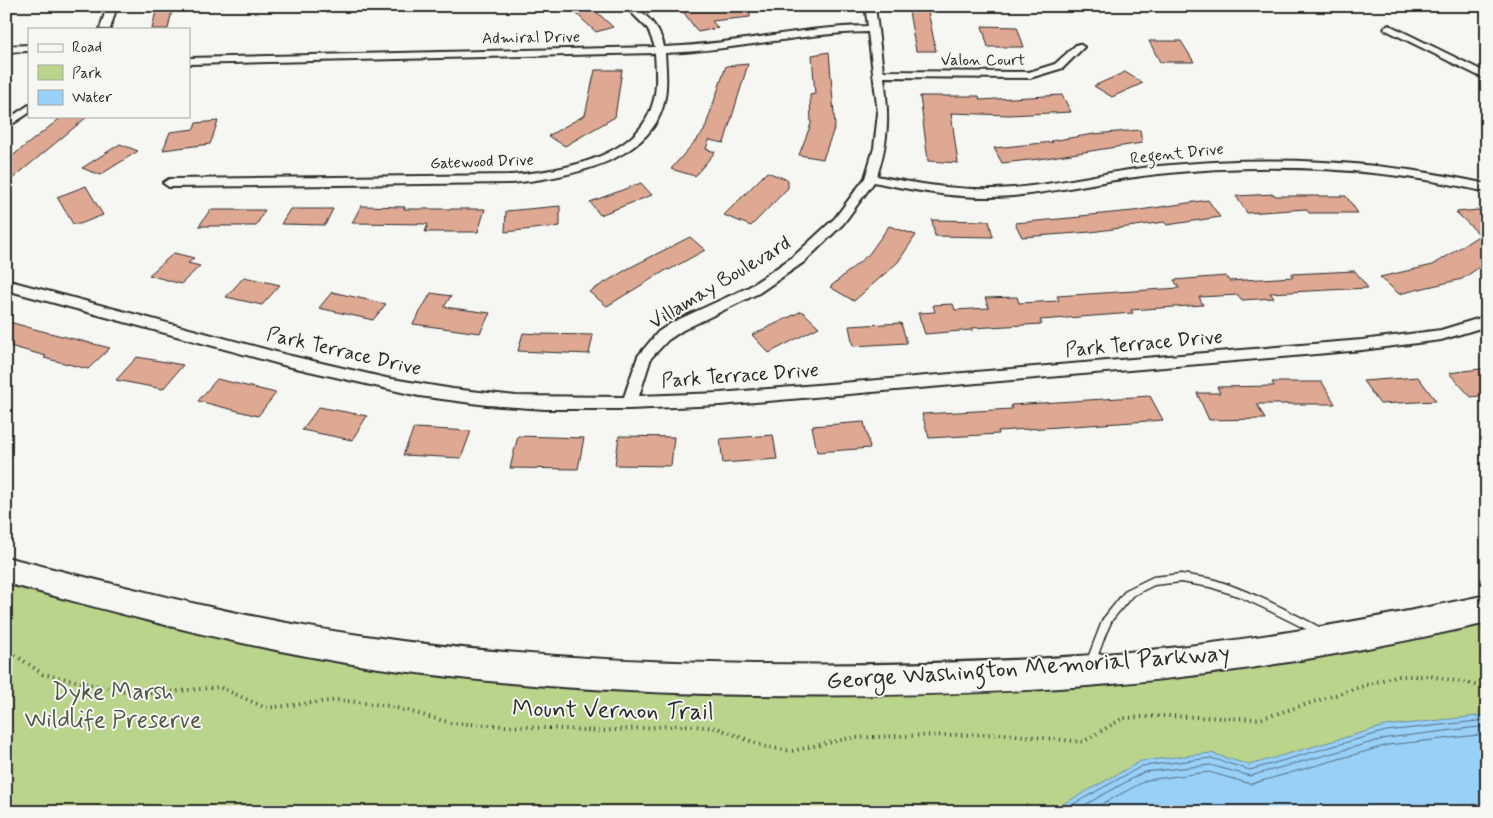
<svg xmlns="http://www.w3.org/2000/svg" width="1493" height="818" font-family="Mynerve,sans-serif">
<rect width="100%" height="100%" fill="#f6f6f2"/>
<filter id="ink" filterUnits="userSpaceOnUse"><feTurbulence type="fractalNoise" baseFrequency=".02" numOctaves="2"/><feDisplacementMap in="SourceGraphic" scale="10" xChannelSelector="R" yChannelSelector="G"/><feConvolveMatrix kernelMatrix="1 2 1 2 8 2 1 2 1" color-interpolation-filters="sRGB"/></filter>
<g filter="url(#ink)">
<path fill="#bbd48b" stroke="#73805b" d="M6 564 129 602 640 677 1089 669 1487 600V812H6Z"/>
<path fill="#98d0f8" stroke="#6c8ea6" d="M1487 715V812H1049L1141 761 1211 753 1249 765 1385 726Z"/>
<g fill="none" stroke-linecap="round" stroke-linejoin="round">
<g stroke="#576d7d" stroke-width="1">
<path d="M1059 812 1142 766 1211 758 1250 770 1386 731 1487 720"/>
<path d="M1072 812 1144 772 1210 765 1250 776 1387 738 1487 726"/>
<path d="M1087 812 1147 780 1209 772 1251 784 1388 745 1487 734"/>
</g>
</g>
<g fill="#dea893" stroke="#2b2b2b">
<path d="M157 6H173L168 29H152Z"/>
<path d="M568 6H590L613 27 596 32Z"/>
<path d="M679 6H750V17L712 21 718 28 698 32Z"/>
<path d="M908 6H927L936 51H916Z"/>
<path d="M982 26 1017 27 1024 47H988Z"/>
<path d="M1149 41H1181L1194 62H1160Z"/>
<path d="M829 52 835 126 823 159 799 155 811 124 810 95 815 94 812 55Z"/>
<path d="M748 64 724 143 709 140 706 149 715 152 695 176 671 169 704 131 726 66Z"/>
<path d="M595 70H622L615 117 565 146 548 136 585 115Z"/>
<path d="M1125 72 1143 83 1112 97 1094 86Z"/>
<path d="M1062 95 1071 112 1009 115 951 113 958 163 928 161 920 96H979L980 100Z"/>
<path d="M63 116H88L6 184V161Z"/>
<path d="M218 121 210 144 163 150 170 132 194 129 196 123Z"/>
<path d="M1140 130 1142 143 1039 159 1002 163 994 148 1053 142 1051 141 1094 134Z"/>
<path d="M120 144 138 151 100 175 82 168Z"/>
<path d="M767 172 788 180V188L751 226 724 215Z"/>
<path d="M641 183 652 195 600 215 590 202Z"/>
<path d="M86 186 103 215 80 224H73L57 197Z"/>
<path d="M1274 194 1275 196H1346L1358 213H1309L1306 209 1247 213 1236 196Z"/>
<path d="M1208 200 1220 217 1167 225 1164 222 1091 232 1022 237 1015 223 1081 217 1080 216 1133 211Z"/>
<path d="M361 206 405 207 404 209H485L478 232H425L428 224 352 223Z"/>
<path d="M560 206V226L505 232 506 211Z"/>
<path d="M290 209H333L325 225 281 224Z"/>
<path d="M210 210H265L256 226H199Z"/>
<path d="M1479 210 1487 218V262L1462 279 1399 294 1380 277 1433 265 1480 235 1456 212Z"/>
<path d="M932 220 989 221 993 237 935 236Z"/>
<path d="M889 226 916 235 898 262 854 301 830 287 869 254Z"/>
<path d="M690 237 705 250 669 270 668 269 607 306 589 292 629 268Z"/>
<path d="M174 253 194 258 188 263 200 266 181 284 149 275Z"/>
<path d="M1355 271 1368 288 1270 293 1274 298 1242 300 1238 295 1199 297 1203 305 1131 310 1133 313 1040 320 1042 324 972 328 973 330 925 334 918 313 935 312 933 305 953 304 955 310 989 308 985 298 1017 297 1019 303 1059 301 1057 296 1179 288 1174 280 1226 276 1229 281 1293 277 1291 274Z"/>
<path d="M244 277 280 285 262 305 226 297Z"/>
<path d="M332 292 386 304 373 320 319 308Z"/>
<path d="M431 293 451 296 444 307 490 313 480 333 413 324Z"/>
<path d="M802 311 819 327 769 353 752 335Z"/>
<path d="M6 321 38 330 110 348 88 369 44 358 46 356 6 345Z"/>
<path d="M901 323 907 343 853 346 849 326Z"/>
<path d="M523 333 538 334 593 335 589 354 518 351Z"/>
<path d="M137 357 183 365 163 389 116 380Z"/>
<path d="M1487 368V395L1471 397 1449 373Z"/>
<path d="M1418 377 1436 401 1380 404 1363 381Z"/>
<path d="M217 379 276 393 258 416 198 401Z"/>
<path d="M1272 382H1322L1335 404H1257L1265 419 1209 420 1197 393H1220L1217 387 1274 386Z"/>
<path d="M1150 396 1163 420 998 431 999 434 929 438 922 414 1012 409 1011 405Z"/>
<path d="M319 407 367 416 352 440 302 430Z"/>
<path d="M864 422 870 448 817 452 812 426Z"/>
<path d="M414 428 471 431 461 458 403 455Z"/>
<path d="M773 435 777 459 723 463 720 439Z"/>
<path d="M518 436 584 438 578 469 510 468Z"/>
<path d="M619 436 674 437 671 466 615 465Z"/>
</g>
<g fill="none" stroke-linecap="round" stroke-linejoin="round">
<defs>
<path id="service" d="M1181 574C1191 576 1202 577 1212 579 1251 591 1287 610 1323 629L1325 632 1323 635 1320 636 1266 609 1238 596 1210 587 1181 582 1154 585 1132 596 1112 620 1106 633 1094 666 1091 668 1088 666 1086 663 1103 619 1126 590 1153 577Z"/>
<g id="minor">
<path d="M107 6H117L110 29H100Z"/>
<path d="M625 6H635C648 17 661 29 664 47 733 45 799 27 868 26L865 6H875L883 71 1029 72 1055 64 1076 45 1079 44 1084 47 1063 68 1030 78 884 77C889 117 889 137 877 176 922 185 967 192 1013 188 1062 184 1110 171 1159 166 1269 155 1379 160 1487 184V192C1379 167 1269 162 1159 174 1110 179 1062 191 1013 196 966 200 920 192 874 182L843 224 804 262 759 293 683 330 668 340 651 358 639 396 720 393 1362 340 1441 330 1487 316V326L1441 340 1362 350 720 405 629 409H545L487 405 419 396 287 366 6 290V280L287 355 386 378 453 389 516 396 624 397 638 356 658 332 673 322 749 287 794 256 835 218 865 178 874 148 878 113 868 32C800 33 733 51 665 53 666 69 668 90 663 106 647 164 562 178 512 183L169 187 163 183 169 179 512 175C558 171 636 159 652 106 658 90 656 70 655 53L189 64V58L655 47 648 29Z"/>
<path d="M1389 25 1487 73V80L1386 30 1384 28Z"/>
<path d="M29 45V51L6 52V46Z"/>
<path d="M29 105V113L6 128V120Z"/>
</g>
<path id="primary" d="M6 557C125 587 244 619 366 636 495 655 625 662 755 664 906 666 1056 662 1205 644 1300 632 1393 615 1487 595V623C1394 644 1300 662 1206 674 1056 693 905 697 755 695 625 693 494 685 365 666 244 648 125 615 6 583Z"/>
</defs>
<use href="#service" stroke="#2b2b2b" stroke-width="3"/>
<use href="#minor" stroke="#2b2b2b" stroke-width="4"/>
<use href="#primary" stroke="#2b2b2b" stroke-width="4"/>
<path stroke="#2b2b2b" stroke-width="4" stroke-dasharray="1 4.5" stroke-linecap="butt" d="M6 649 43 674 140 695 219 687 266 708 339 700 390 706 451 723 601 731 684 725 717 728 766 747 792 751 850 738 894 736 1005 734 1083 742 1123 718 1166 716 1260 719 1395 676H1430L1487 687"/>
<use href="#service" fill="#f6f6f2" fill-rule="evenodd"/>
<use href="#minor" fill="#f6f6f2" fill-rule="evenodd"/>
<use href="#primary" fill="#f6f6f2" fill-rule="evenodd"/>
</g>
</g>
<g text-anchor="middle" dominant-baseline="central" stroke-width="4" stroke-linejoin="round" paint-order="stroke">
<g font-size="16" fill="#2b2b2b" stroke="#f6f6f2">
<text transform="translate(531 38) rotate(-1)">Admiral Drive</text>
<text x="983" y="60">Valon Court</text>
<text transform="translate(1177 154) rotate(-6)">Regent Drive</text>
<text transform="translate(482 162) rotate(-2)">Gatewood Drive</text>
</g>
<g font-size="20" fill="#2b2b2b" stroke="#f6f6f2">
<text transform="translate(720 283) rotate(-31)">Villamay Boulevard</text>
<text transform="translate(1144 344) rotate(-5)">Park Terrace Drive</text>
<text transform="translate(344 352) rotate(13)">Park Terrace Drive</text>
<text transform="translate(740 376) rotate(-4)">Park Terrace Drive</text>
</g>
<g font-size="24" fill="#2b2b2b" stroke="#f6f6f2">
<text transform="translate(1028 668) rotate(-4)">George Washington Memorial Parkway</text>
<text transform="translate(613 711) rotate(1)">Mount Vernon Trail</text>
</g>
<g font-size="24" fill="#4f5543" stroke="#f6f6f2">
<text x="113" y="692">Dyke Marsh<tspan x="113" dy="28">Wildlife Preserve</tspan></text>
</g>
</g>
<rect width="1493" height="818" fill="none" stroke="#f6f6f2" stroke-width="25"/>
<rect x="12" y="12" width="1468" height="793" fill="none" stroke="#2b2b2b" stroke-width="2" filter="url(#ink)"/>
<rect x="28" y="28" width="162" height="90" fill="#f6f6f2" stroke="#a5a5a2"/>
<rect x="38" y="44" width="25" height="8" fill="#f6f6f2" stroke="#a5a5a2"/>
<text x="72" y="52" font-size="15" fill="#2b2b2b">Road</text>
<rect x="38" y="65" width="25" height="15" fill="#bbd48b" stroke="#a5a5a2"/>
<text x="72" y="78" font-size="15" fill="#2b2b2b">Park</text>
<rect x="38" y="90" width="25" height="15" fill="#98d0f8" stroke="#a5a5a2"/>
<text x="72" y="102" font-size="15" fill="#2b2b2b">Water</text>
</svg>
